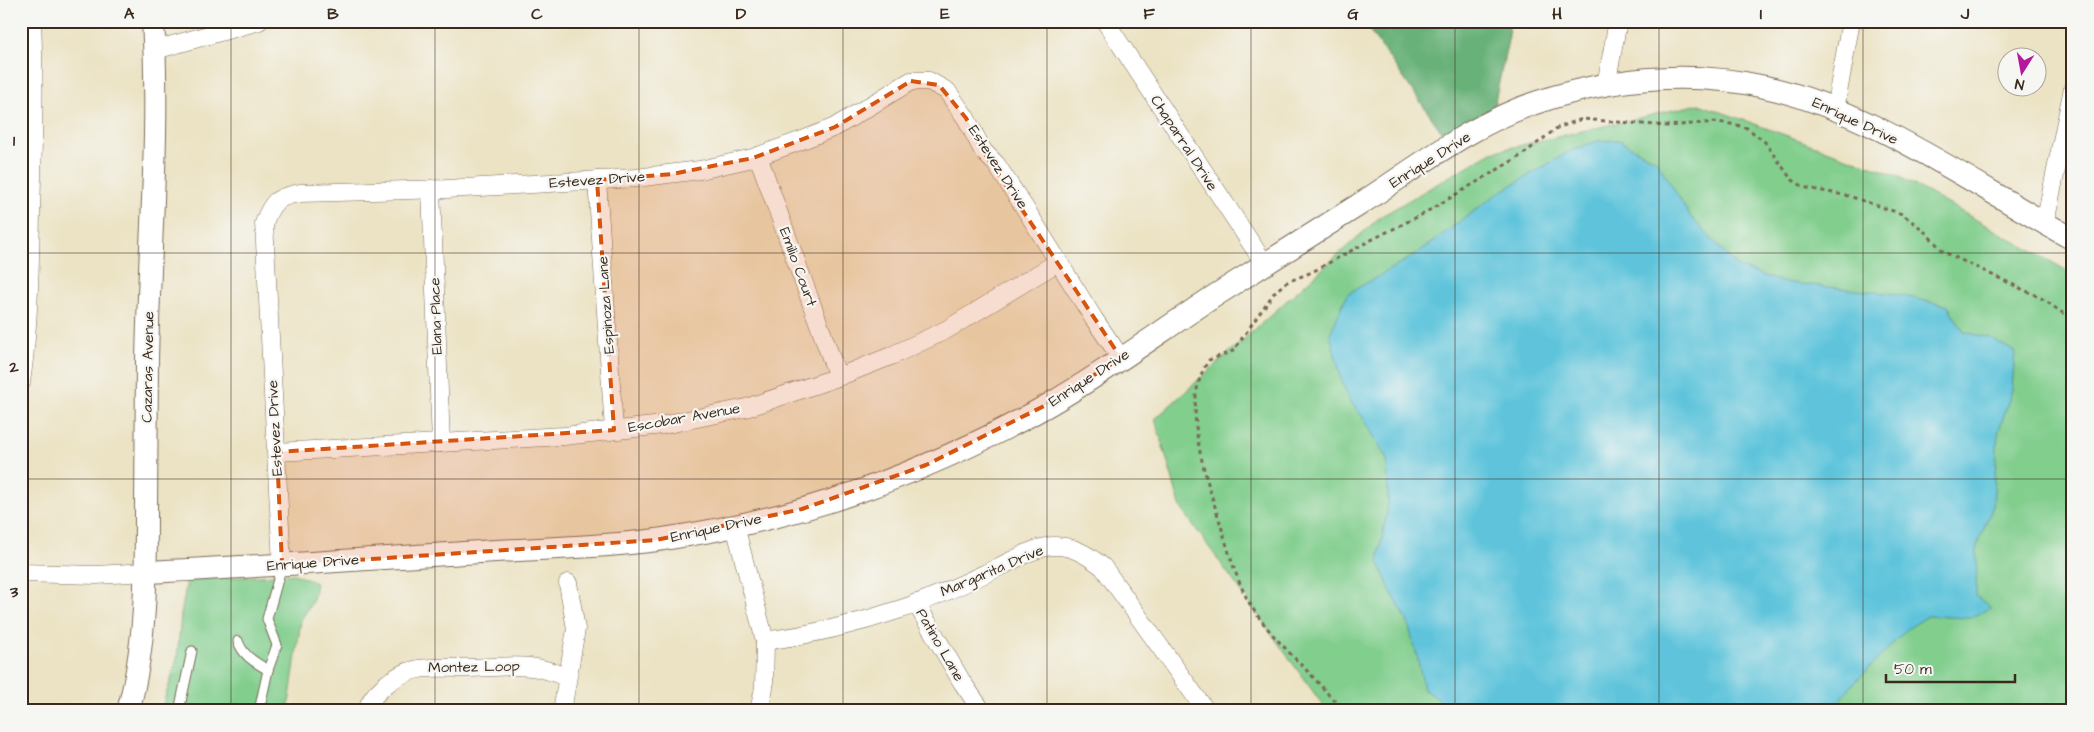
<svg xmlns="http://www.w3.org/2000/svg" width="2094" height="732" font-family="'Architects Daughter',sans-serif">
<rect width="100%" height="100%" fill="#f6f6f2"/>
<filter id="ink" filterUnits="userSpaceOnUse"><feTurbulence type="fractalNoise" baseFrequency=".02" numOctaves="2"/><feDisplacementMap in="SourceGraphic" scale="10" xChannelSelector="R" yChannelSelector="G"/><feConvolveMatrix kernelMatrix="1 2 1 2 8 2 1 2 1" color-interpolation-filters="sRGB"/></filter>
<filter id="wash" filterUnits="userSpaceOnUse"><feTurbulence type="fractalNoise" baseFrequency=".0096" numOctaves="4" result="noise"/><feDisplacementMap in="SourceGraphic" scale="20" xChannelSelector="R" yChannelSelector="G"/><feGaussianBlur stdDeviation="1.12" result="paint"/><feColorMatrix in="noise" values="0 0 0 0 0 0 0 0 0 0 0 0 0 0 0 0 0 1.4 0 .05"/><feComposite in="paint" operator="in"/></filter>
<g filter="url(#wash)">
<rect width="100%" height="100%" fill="#ece3c4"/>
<g fill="#81ce8d" stroke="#5e7c56">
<path d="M1699 104 1896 175 2073 274V711H1327L1181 508 1155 419 1380 217 1492 152Z"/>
<path d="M294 574 316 583 313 600 301 620 288 711H161L177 659 181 615 187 580Z"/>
</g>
<path fill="#68b178" stroke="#526e4b" d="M1363 21H1508L1509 36 1493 110 1446 138Z"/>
<path fill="#5ec4db" stroke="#4c777c" d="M1619 140 1657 161 1690 216 1738 267 1782 282 1895 294 1948 306 1964 332 1991 338 2015 352 2012 390 1998 434 1993 506 1977 545 1976 596 1991 608 1970 618 1928 616 1907 629 1843 695 1834 711H1442L1439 699 1424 690 1417 656 1407 620 1390 590 1378 561 1388 504 1387 459 1364 419 1350 401 1341 379 1330 334 1347 294 1412 257 1497 194 1572 150 1598 141Z"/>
</g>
<g filter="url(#ink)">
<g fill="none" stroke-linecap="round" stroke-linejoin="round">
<defs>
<g id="service">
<path d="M238 641C243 656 255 662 268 670"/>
<path d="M179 711 192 651"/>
<path d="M259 711 268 670 277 645 267 619 282 565"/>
</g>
<g id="minor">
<path d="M1105 21 1264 263"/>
<path d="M155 50 259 21"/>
<path d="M1606 85 1618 21"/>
<path d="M1835 109 1851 21"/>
<path d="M758 156 838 377"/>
<path d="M597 180 614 430"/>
<path d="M431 189 441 443"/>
<path d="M2045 223 2073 88"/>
<path d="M21 383C29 326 30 269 31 212 33 148 35 85 32 21"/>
<path d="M277 452 564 436 663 425 746 408 838 377 891 356 946 330 1058 262"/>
<path d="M735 526 765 641 764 688 759 711"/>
<path d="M282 565 264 223C272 201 277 197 300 193L446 189 636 178 700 170 753 158 800 141 835 127 911 81H929L947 91 966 118 983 151 996 164 1028 213 1094 319 1121 358"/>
<path d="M21 573 97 575 146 572"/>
<path d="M916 603 962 682 982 711"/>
<path d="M765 641C810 635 857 624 901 609 935 598 967 582 999 567 1016 559 1036 546 1055 546 1074 546 1089 556 1103 567L1206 711"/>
<path d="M367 711C369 701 377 692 384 686 413 661 438 669 472 668 509 667 533 661 567 678"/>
<path d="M562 711 576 629 568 583"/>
</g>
<g id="tertiary">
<path d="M146 572C257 567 368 559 480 552 539 548 598 548 657 540 725 530 795 514 860 491 924 468 991 438 1050 404 1107 371 1161 331 1216 295 1263 265 1310 236 1357 206 1415 169 1472 123 1538 102 1611 78 1689 70 1765 87 1874 111 1975 186 2073 239"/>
<path d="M128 711C146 646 146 579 146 512 146 462 147 411 147 361 149 248 160 134 153 21"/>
</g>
</defs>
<use href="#service" stroke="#796b58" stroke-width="11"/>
<use href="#minor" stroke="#796b58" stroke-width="19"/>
<use href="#tertiary" stroke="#796b58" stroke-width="24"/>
<g stroke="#796b58" stroke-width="3" stroke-dasharray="4 4" stroke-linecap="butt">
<path d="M1348 711C1335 703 1325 691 1315 679 1293 656 1267 632 1250 604 1236 580 1229 552 1221 526 1207 479 1178 404 1209 360L1233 351 1274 293 1285 283 1312 272 1369 241 1423 214 1522 155 1557 128 1582 119 1667 126 1717 122 1737 125 1747 128 1765 142 1791 179 1799 184 1807 188 1849 196 1902 214 1922 229 1944 252 2041 298 2073 320"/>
<path d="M2067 711 2073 707"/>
</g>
<use href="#service" stroke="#fff" stroke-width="9"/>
<use href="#minor" stroke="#fff" stroke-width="18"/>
<use href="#tertiary" stroke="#fff" stroke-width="22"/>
</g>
</g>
<path fill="#d7540e" fill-opacity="0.2" stroke="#d7540e" stroke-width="4" stroke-dasharray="10 6" stroke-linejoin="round" d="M911 81 939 85 966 118 983 151 1121 358 1048 404 926 465 802 509 656 540 282 565 277 452 614 430 597 180 672 174 753 158 835 127Z"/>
<path fill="none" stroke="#3b2a1e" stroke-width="1" stroke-opacity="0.55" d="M231 21V711M435 21V711M639 21V711M843 21V711M1047 21V711M1251 21V711M1455 21V711M1659 21V711M1863 21V711M21 253H2073M21 479H2073"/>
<g text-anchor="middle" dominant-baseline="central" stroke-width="4.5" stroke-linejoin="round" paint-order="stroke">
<g font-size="15" fill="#3b2a1e" stroke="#f6f6f2">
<text transform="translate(1855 121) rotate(25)">Enrique Drive</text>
<text transform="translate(1184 143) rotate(57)">Chaparral Drive</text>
<text transform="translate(1430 160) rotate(-32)">Enrique Drive</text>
<text transform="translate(998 167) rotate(57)">Estevez Drive</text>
<text transform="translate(597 180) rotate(-4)">Estevez Drive</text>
<text transform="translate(798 267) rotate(70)">Emilio Court</text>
<text transform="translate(606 305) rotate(-94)">Espinoza Lane</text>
<text transform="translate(436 316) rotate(-92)">Elana Place</text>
<text transform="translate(148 367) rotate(-89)">Cazaras Avenue</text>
<text transform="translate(1089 378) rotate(-33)">Enrique Drive</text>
<text transform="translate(684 418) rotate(-10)">Escobar Avenue</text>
<text transform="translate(275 428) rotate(-93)">Estevez Drive</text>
<text transform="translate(716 528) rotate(-12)">Enrique Drive</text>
<text transform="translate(313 563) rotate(-4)">Enrique Drive</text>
<text transform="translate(992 571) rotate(-23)">Margarita Drive</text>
<text transform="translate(940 645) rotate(60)">Patino Lane</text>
<text transform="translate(474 667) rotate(-1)">Montez Loop</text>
</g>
</g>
<rect width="2094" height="732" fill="none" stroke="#f6f6f2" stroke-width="55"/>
<g transform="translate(2022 72) rotate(191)"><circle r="24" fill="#f6f6f2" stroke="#aba49d"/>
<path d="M0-4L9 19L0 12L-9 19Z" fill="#b5179e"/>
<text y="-8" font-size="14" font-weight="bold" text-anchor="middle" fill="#3b2a1e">N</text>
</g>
<path d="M1886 674v8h129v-8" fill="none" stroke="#3b2a1e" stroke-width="2.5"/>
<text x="1894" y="674" font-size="15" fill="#3b2a1e" stroke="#f6f6f2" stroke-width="4" paint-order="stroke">50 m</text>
<rect x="28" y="28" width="2038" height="676" fill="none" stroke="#3b2a1e" stroke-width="2"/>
<g font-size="16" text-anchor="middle" font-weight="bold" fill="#3b2a1e">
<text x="129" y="19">A</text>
<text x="333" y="19">B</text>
<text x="537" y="19">C</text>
<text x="741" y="19">D</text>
<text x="945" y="19">E</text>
<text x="1149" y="19">F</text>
<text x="1353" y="19">G</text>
<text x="1557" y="19">H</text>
<text x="1761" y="19">I</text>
<text x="1965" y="19">J</text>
<text x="14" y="146">1</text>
<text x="14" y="372">2</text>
<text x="14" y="597">3</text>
</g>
</svg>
